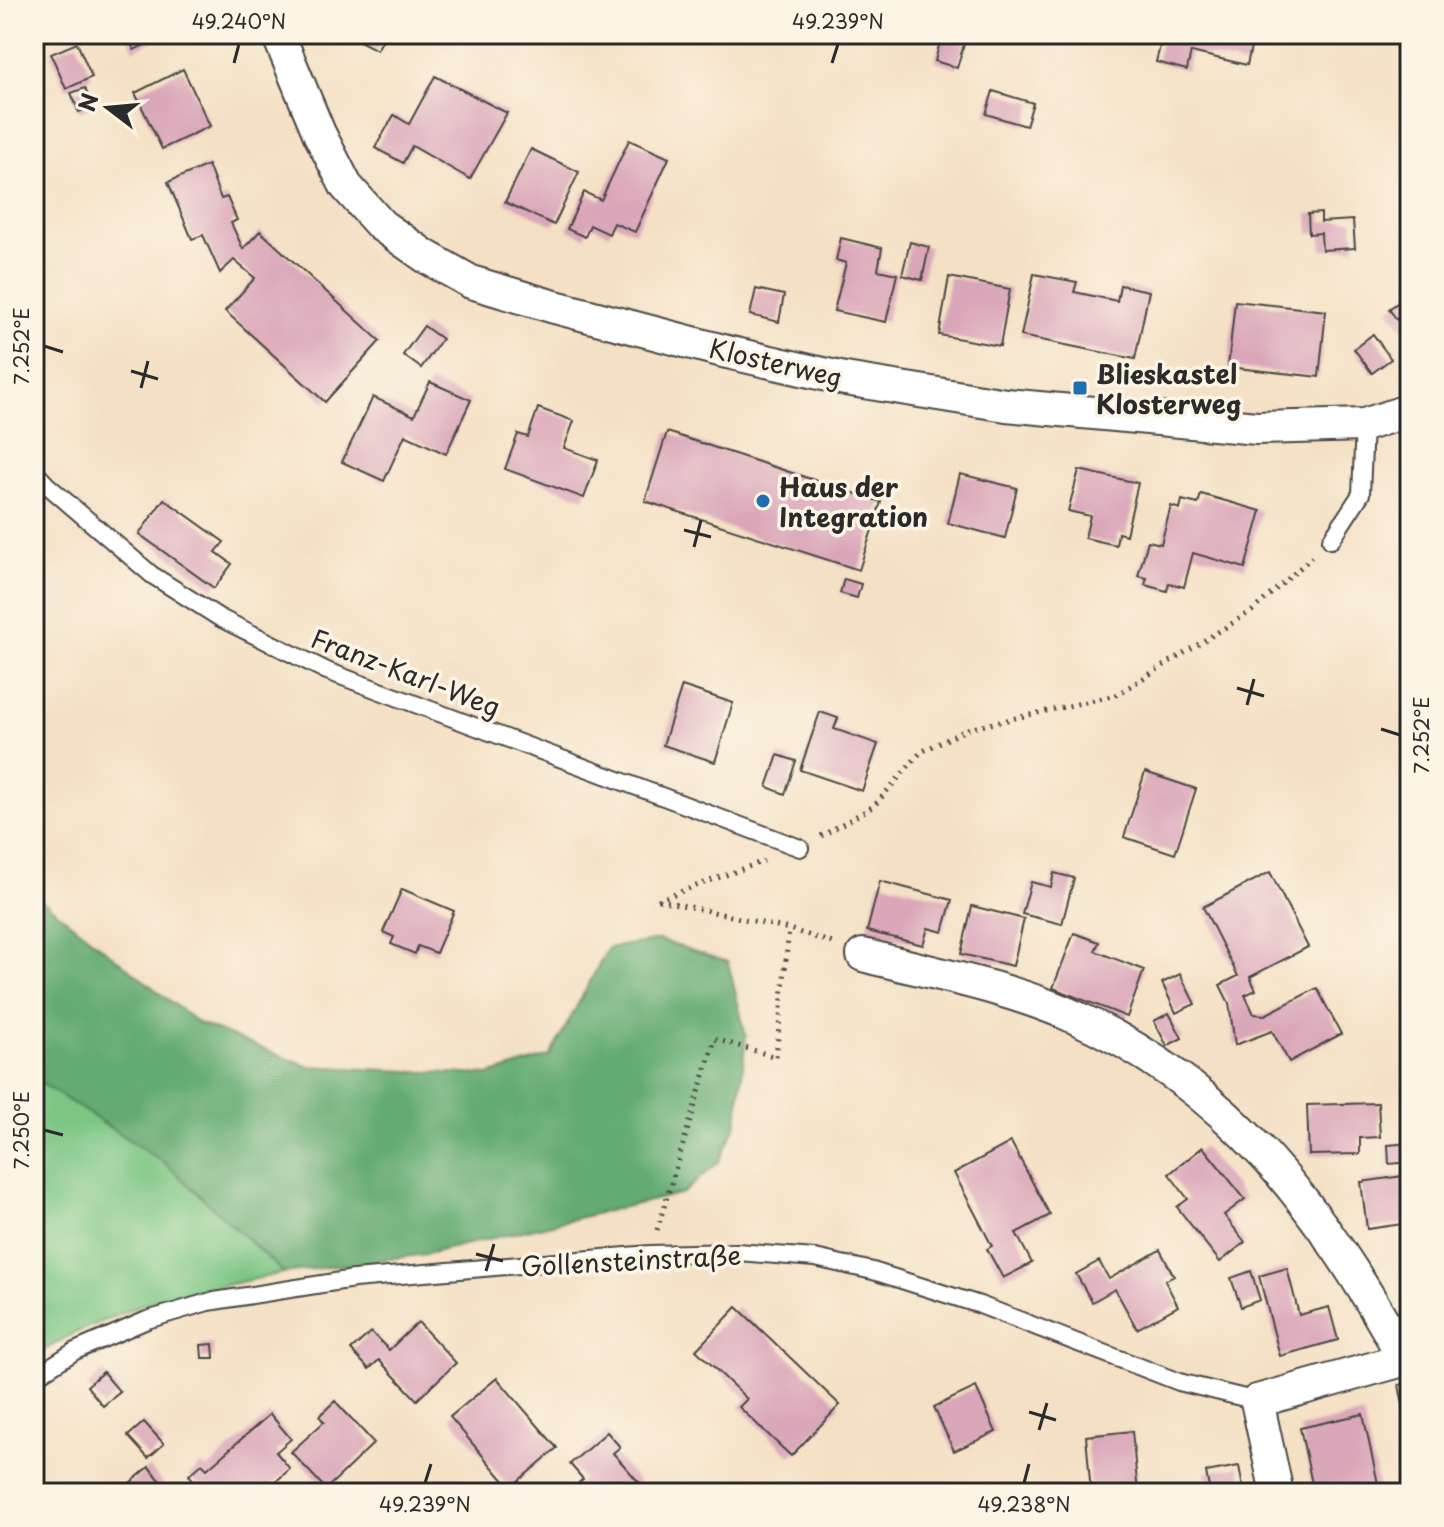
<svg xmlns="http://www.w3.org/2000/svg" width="1444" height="1527" font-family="'Playpen Sans',sans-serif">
<rect width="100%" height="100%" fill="#fcf5e5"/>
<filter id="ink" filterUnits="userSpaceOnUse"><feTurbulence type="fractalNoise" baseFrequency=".0125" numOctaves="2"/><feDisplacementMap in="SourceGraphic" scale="16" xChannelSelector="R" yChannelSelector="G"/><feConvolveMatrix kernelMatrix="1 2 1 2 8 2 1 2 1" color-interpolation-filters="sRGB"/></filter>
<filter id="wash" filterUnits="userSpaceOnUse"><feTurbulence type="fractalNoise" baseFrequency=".006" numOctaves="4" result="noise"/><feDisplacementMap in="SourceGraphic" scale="32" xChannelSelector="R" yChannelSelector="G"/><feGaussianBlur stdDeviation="1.8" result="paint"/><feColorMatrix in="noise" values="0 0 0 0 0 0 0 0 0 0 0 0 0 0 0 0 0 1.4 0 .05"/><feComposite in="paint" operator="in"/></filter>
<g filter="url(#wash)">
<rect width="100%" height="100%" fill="#f4e0c4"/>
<path fill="#7bc684" stroke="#537858" stroke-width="2" d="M34 1078 166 1164 284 1273 153 1300 72 1334 34 1356Z"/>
<path fill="#64ab72" stroke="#486b4e" stroke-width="2" d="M34 894 198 1023 307 1066 488 1075 550 1056 608 948 659 940 728 962 746 1036 737 1123 719 1162 683 1193 426 1254 284 1273 166 1164 34 1078Z"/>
<g id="blocks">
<g fill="#daa6b9">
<path d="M127 34H168L134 50Z"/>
<path d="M346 34H386L377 50Z"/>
<path d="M942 34H967L957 68 935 61Z"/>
<path d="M1163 34H1254L1247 65 1191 52 1187 70 1156 62Z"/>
<path d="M77 43 92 77 66 89 51 54Z"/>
<path d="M183 69 210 126 162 149 135 93Z"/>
<path d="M435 76 507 113 470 179 412 146 403 163 375 148 394 115 409 124Z"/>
<path d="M85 88 92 107 79 112 71 93Z"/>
<path d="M993 91 1033 103 1026 126 986 114Z"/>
<path d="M629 140 669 158 635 232 614 223 609 234 590 225 585 237 567 229 584 192 601 200Z"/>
<path d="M531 149 579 172 554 225 505 202Z"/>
<path d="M34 160 43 183 34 186Z"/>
<path d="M208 165 221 199 227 197 237 220 231 223 243 249 260 231 380 341 325 402 225 311 255 278 234 260 220 273 203 235 192 239 168 182Z"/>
<path d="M1321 213V222L1353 220 1355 248 1322 250 1321 233 1309 234 1308 214Z"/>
<path d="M841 238 882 248 878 270 897 274 886 322 834 311 846 263 836 260Z"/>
<path d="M910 242 929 247 922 280 902 275Z"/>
<path d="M1034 274 1077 282 1074 292 1117 301 1120 285 1149 291 1135 359 1021 336Z"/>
<path d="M949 277 1010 289 1000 346 939 335Z"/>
<path d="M756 289 784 295 779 322 750 315Z"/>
<path d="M1410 294V337L1389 309Z"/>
<path d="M1235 301 1326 311 1319 377 1228 367Z"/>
<path d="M424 326 442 339 421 368 403 355Z"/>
<path d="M1373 334 1391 359 1372 373 1354 349Z"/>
<path d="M430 382 471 400 446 454 405 435 384 481 342 462 373 397 414 416Z"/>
<path d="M538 408 574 421 564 448 598 460 584 498 505 469 518 434 528 437Z"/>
<path d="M667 432 881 502 859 570 645 501Z"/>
<path d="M1079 470 1138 483 1126 535 1118 533 1116 545 1085 538 1090 516 1068 511Z"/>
<path d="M960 474 1017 488 1005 538 948 523Z"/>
<path d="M1201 494 1261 511 1245 568 1193 553 1184 587 1169 583 1167 591 1145 585 1147 578 1138 576 1148 541 1161 544 1171 506 1180 509 1182 500 1198 504Z"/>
<path d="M164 499 224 542 216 552 232 564 214 588 139 534Z"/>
<path d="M844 579 861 584 857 598 840 593Z"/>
<path d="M682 686 733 703 715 762 663 745Z"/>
<path d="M820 712 838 718 834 729 878 744 862 791 800 770Z"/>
<path d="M778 755 796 761 785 794 767 787Z"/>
<path d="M1145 772 1196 789 1175 854 1124 837Z"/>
<path d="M1270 872 1308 947 1250 977 1256 990 1245 995 1254 1014 1265 1015 1317 988 1341 1034 1289 1062 1272 1031 1235 1045 1229 1003 1220 985 1238 976 1203 907Z"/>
<path d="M1054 873 1074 878 1062 924 1022 914 1031 882 1051 887Z"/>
<path d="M880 881 952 900 943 932 928 928 923 945 867 931Z"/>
<path d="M402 889 454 911 436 953 418 946 415 954 391 944 394 937 383 932Z"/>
<path d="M972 906 1024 919 1013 966 961 954Z"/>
<path d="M1074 933 1099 942 1095 951 1144 970 1127 1017 1053 988Z"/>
<path d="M1180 974 1195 1004 1176 1013 1162 983Z"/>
<path d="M1169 1013 1182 1038 1167 1046 1154 1021Z"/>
<path d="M1378 1103 1380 1137 1360 1138V1154L1309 1155 1307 1105Z"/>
<path d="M1011 1142 1050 1215 1016 1233 1032 1263 1003 1278 987 1249 992 1246 954 1173Z"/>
<path d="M1410 1143V1162L1389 1164 1388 1145Z"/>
<path d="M1203 1147 1245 1199 1224 1215 1245 1242 1220 1262 1177 1207 1188 1199 1169 1174Z"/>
<path d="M1410 1175V1223L1367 1229 1361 1182Z"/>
<path d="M1160 1250 1174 1276 1165 1281 1178 1306 1137 1329 1115 1289 1092 1302 1076 1274 1099 1261 1109 1279Z"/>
<path d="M1287 1268 1299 1315 1329 1307 1338 1340 1280 1356 1259 1276Z"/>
<path d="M1251 1271 1260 1300 1241 1307 1231 1278Z"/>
<path d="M737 1307 840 1405 791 1456 739 1407 747 1399 696 1350Z"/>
<path d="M418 1322 456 1363 417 1400 379 1360 369 1369 351 1350 371 1332 389 1350Z"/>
<path d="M213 1344 214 1358H202L201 1345Z"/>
<path d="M103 1372 120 1392 103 1406 87 1386Z"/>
<path d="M497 1378 557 1448 510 1488 450 1417Z"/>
<path d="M1410 1383V1432H1409L1399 1385Z"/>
<path d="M976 1387 996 1432 954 1451 934 1407Z"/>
<path d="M335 1401 374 1443 326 1489 291 1452 324 1422 319 1416Z"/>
<path d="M270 1414 291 1439 276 1452 290 1469 263 1493H204L189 1475 202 1464 207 1469Z"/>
<path d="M1363 1414 1380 1493H1314L1300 1428Z"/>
<path d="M144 1422 164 1444 148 1458 128 1436Z"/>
<path d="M1132 1431 1138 1493H1091L1086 1436Z"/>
<path d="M607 1432 620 1447 613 1453 644 1488 638 1493H568L583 1479 570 1464Z"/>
<path d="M1239 1466 1244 1493H1210L1206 1472Z"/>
<path d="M149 1467 171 1493H118Z"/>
</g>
</g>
</g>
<g filter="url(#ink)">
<use href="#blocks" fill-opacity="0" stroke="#494642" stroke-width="2"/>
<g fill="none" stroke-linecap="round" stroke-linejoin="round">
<defs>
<g id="lane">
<path d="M34 471 47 485 152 575 220 618 327 671 800 848"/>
<path d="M1331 540 1361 494 1364 425"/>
<path d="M34 1377 75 1351 147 1320 208 1302 354 1279 650 1254 737 1252 815 1258 873 1271 980 1305 1179 1382 1257 1401"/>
</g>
<g id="street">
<path d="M278 34 319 133 346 186 381 225 425 256 471 282 551 306 727 352 845 379 1006 405 1257 428 1364 425 1410 410"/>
<path d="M863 955C931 973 1003 986 1068 1014 1230 1084 1322 1210 1405 1360"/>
<path d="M1277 1493 1257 1401 1410 1358"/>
</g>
</defs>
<use href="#lane" stroke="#494642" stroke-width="20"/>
<use href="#street" stroke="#494642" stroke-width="36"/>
<g stroke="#494642" stroke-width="5" stroke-dasharray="2 6" stroke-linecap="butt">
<path d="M821 836 874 806 921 752 968 729 1116 695 1252 611 1312 557"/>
<path d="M658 900 764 861"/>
<path d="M659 900 789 929 836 944"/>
<path d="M657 1230 715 1039 776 1057 789 929"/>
</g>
<use href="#lane" stroke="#fff" stroke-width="16"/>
<use href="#street" stroke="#fff" stroke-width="32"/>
</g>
</g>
<path fill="none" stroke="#2b2b2b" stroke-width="3" d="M234 63 239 44M832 63 838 44M44 346 63 352M131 371 158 379M141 388 148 361M684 530 711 537M694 547 701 520M1237 688 1264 696M1247 705 1254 679M1381 729 1400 735M44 1130 63 1135M476 1254 503 1261M486 1271 494 1244M1029 1412 1056 1420M1039 1430 1047 1403M425 1483 431 1464M1024 1483 1029 1464"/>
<g fill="#1f6fb2" stroke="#fcf5e5" stroke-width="3">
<rect x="1072" y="380" width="16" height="16" rx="4"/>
<circle cx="763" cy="501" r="8"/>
</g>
<g text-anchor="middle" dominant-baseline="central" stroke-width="7" stroke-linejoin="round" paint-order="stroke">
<g font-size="26" fill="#2b2b2b" stroke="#fcf5e5">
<text transform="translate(776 362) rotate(13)">Klosterweg</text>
<text transform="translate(406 672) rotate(21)">Franz-Karl-Weg</text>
<text transform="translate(631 1260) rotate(-3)">Gollensteinstraße</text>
</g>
<g font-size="26" font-weight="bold" fill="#2b2b2b" stroke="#fcf5e5" text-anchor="start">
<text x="1096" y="373">Blieskastel<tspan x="1096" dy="30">Klosterweg</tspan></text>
<text x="779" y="486">Haus der<tspan x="779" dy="30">Integration</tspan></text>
</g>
</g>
<rect width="1444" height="1527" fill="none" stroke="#fcf5e5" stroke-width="88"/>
<g transform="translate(108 108) rotate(286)" stroke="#fcf5e5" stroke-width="6" paint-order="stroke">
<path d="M0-6L14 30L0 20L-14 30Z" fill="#2b2b2b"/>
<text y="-12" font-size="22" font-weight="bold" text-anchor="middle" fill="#2b2b2b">N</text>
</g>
<rect x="44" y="44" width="1356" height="1439" fill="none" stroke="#2b2b2b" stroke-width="3"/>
<g font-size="20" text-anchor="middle" fill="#2b2b2b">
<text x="239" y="29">49.240°N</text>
<text x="838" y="29">49.239°N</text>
<text transform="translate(22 346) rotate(-90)" y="7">7.252°E</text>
<text transform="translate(1422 735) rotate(-90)" y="7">7.252°E</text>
<text transform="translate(22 1130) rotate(-90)" y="7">7.250°E</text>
<text x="425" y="1512">49.239°N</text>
<text x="1024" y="1512">49.238°N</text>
</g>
</svg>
